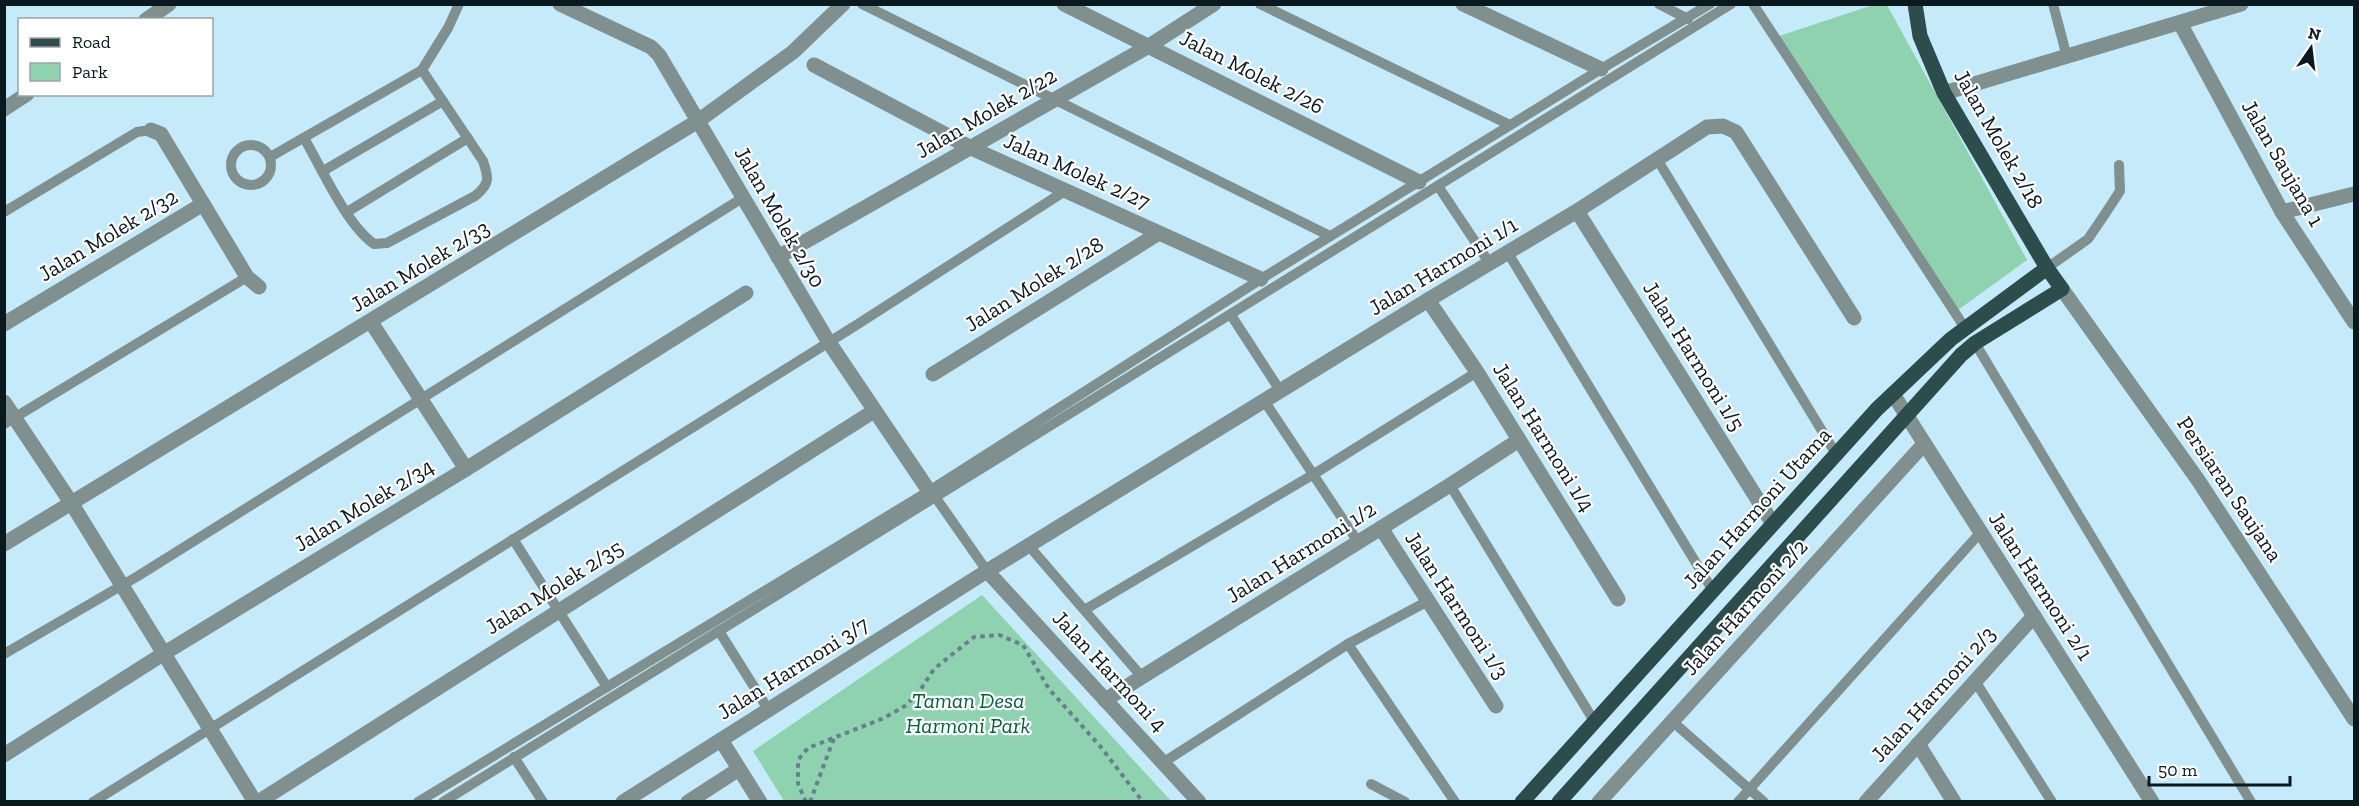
<svg xmlns="http://www.w3.org/2000/svg" width="2359" height="806" font-family="'Zilla Slab',serif">
<rect width="100%" height="100%" fill="#c5ebfa"/>
<g fill="#8fd2af">
<path d="M1873 5H1887L2027 260 1958 310 1779 36Z"/>
<path d="M982 595 1171 801H784L753 751Z"/>
</g>
<g fill="none" stroke-linecap="round" stroke-linejoin="round">
<g stroke="#66818b" stroke-width="4" stroke-dasharray="4.5 4.5" stroke-linecap="butt">
<path d="M806 802 798 784V760L808 748 884 718 905 706 919 692 934 669 974 637 999 635 1023 645 1049 689 1100 746 1143 802"/>
<path d="M810 802 834 738"/>
</g>
<g stroke="#7f908f" stroke-width="10">
<path d="M862 4 1330 236"/>
<path d="M1260 4 1510 125"/>
<path d="M1659 4 1688 19"/>
<path d="M1753 4 1965 328"/>
<path d="M2053 4 2067 57"/>
<path d="M304 138C322 169 346 224 374 244L387 243 475 196C490 184 489 178 483 161L422 70"/>
<circle cx="251" cy="165" r="20"/>
<path d="M270 157 422 70 448 28 459 4"/>
<path d="M1657 159 1836 454"/>
<path d="M323 171 443 101"/>
<path d="M1438 186 1490 264"/>
<path d="M4 212 137 132 151 130"/>
<path d="M347 212 468 138"/>
<path d="M1508 253 1713 591"/>
<path d="M2047 268 2088 239 2105 214 2120 191 2119 165"/>
<path d="M1231 315 1281 392"/>
<path d="M1975 343 2251 802"/>
<path d="M1265 402 1358 542"/>
<path d="M4 424 247 277"/>
<path d="M1450 485 1594 721"/>
<path d="M936 498 987 571"/>
<path d="M513 539 607 687"/>
<path d="M1029 546 1142 677"/>
<path d="M1086 609 1314 474 1477 372"/>
<path d="M719 631 768 709"/>
<path d="M1348 644 1455 802"/>
<path d="M4 654 138 576 744 197"/>
<path d="M1975 681 2052 802"/>
<path d="M1672 721 1764 802"/>
<path d="M514 757 543 802"/>
<path d="M1164 762 1348 644 1428 601"/>
<path d="M1371 784 1405 802"/>
<path d="M93 802 858 324 1065 191"/>
<path d="M418 802 929 491 1261 279 1601 69 1710 4"/>
<path d="M443 802 1731 4"/>
<path d="M1738 802 1980 533"/>
</g>
<g stroke="#7f908f" stroke-width="15">
<path d="M1064 4 1419 182"/>
<path d="M1463 4 1601 69"/>
<path d="M146 20 169 4"/>
<path d="M2180 23 2282 212 2354 322"/>
<path d="M814 65 971 148 1261 279"/>
<path d="M1944 93 2241 4"/>
<path d="M4 109 27 94"/>
<path d="M151 130 161 134 247 277 259 287"/>
<path d="M1577 211 1773 524"/>
<path d="M2282 212 2354 194"/>
<path d="M778 257 1149 46 1214 4"/>
<path d="M2062 289 2198 480 2354 719"/>
<path d="M1428 300 1477 372 1618 599"/>
<path d="M371 322 466 469"/>
<path d="M4 324 203 204"/>
<path d="M933 374 1159 233"/>
<path d="M1893 394 2152 802"/>
<path d="M4 402 72 504 255 802"/>
<path d="M1381 528 1496 706"/>
<path d="M4 544 698 121 828 341 929 491"/>
<path d="M987 571 1199 802"/>
<path d="M1105 700 1450 485 1519 440"/>
<path d="M721 740 760 802"/>
<path d="M1918 744 1954 802"/>
<path d="M4 755 163 654 466 469 746 293"/>
<path d="M258 802 874 411"/>
<path d="M623 802 987 571 1428 300 1577 211 1707 127 1723 126 1736 132 1854 318"/>
<path d="M688 802 739 769"/>
<path d="M1599 802 1924 444"/>
<path d="M1866 802 2034 616"/>
</g>
<path stroke="#7f908f" stroke-width="15" d="M560 4 651 47 659 55 698 121 793 52 843 4"/>
<g stroke="#2c4d4b" stroke-width="15">
<path d="M1522 802 1877 409 1951 339 2047 268"/>
<path d="M1559 802 1961 355 1975 343 2062 289 2047 268 1944 93 1920 36 1915 4"/>
</g>
</g>
<g text-anchor="middle" dominant-baseline="central" stroke-width="4.5" stroke-linejoin="round" paint-order="stroke">
<g font-size="22" fill="#0a191e" stroke="#fff">
<text transform="translate(1252 72) rotate(27)">Jalan Molek 2/26</text>
<text transform="translate(986 113) rotate(-30)">Jalan Molek 2/22</text>
<text transform="translate(1999 139) rotate(60)">Jalan Molek 2/18</text>
<text transform="translate(2283 163) rotate(60)">Jalan Saujana 1</text>
<text transform="translate(1077 171) rotate(24)">Jalan Molek 2/27</text>
<text transform="translate(780 217) rotate(60)">Jalan Molek 2/30</text>
<text transform="translate(108 235) rotate(-31)">Jalan Molek 2/32</text>
<text transform="translate(420 266) rotate(-31)">Jalan Molek 2/33</text>
<text transform="translate(1443 266) rotate(-31)">Jalan Harmoni 1/1</text>
<text transform="translate(1034 284) rotate(-32)">Jalan Molek 2/28</text>
<text transform="translate(1694 356) rotate(58)">Jalan Harmoni 1/5</text>
<text transform="translate(1544 437) rotate(58)">Jalan Harmoni 1/4</text>
<text transform="translate(2230 489) rotate(56)">Persiaran Saujana</text>
<text transform="translate(364 505) rotate(-31)">Jalan Molek 2/34</text>
<text transform="translate(1757 508) rotate(-48)">Jalan Harmoni Utama</text>
<text transform="translate(1301 552) rotate(-32)">Jalan Harmoni 1/2</text>
<text transform="translate(2041 586) rotate(57)">Jalan Harmoni 2/1</text>
<text transform="translate(554 587) rotate(-32)">Jalan Molek 2/35</text>
<text transform="translate(1457 605) rotate(57)">Jalan Harmoni 1/3</text>
<text transform="translate(1745 607) rotate(-48)">Jalan Harmoni 2/2</text>
<text transform="translate(793 668) rotate(-32)">Jalan Harmoni 3/7</text>
<text transform="translate(1110 671) rotate(47)">Jalan Harmoni 4</text>
<text transform="translate(1933 694) rotate(-48)">Jalan Harmoni 2/3</text>
</g>
<g font-size="22" font-style="italic" fill="#005e3d" stroke="#fff">
<text x="968" y="700">Taman Desa<tspan x="968" dy="25">Harmoni Park</tspan></text>
</g>
</g>
<rect width="2359" height="806" fill="none" stroke="#0a191e" stroke-width="12"/>
<rect x="18" y="18" width="195" height="78" fill="#ffffff" stroke="#9da3a5" stroke-width="1.5"/>
<rect x="30" y="38" width="30" height="9" fill="#2c4d4b" stroke="#9da3a5" stroke-width="1.5"/>
<text x="72" y="48" font-size="18" fill="#0a191e">Road</text>
<rect x="30" y="63" width="30" height="18" fill="#8fd2af" stroke="#9da3a5" stroke-width="1.5"/>
<text x="72" y="78" font-size="18" fill="#0a191e">Park</text>
<g transform="translate(2311 48) rotate(14)" stroke="#ffffff" stroke-width="4.5" paint-order="stroke">
<path d="M0-4.5L10 22L0 15L-10 22Z" fill="#0a191e"/>
<text y="-9" font-size="16" font-weight="bold" text-anchor="middle" fill="#0a191e">N</text>
</g>
<path d="M2149 776v9h141v-9" fill="none" stroke="#0a191e" stroke-width="3"/>
<text x="2158" y="776" font-size="18" fill="#0a191e" stroke="#ffffff" stroke-width="4.5" paint-order="stroke">50 m</text>
</svg>
